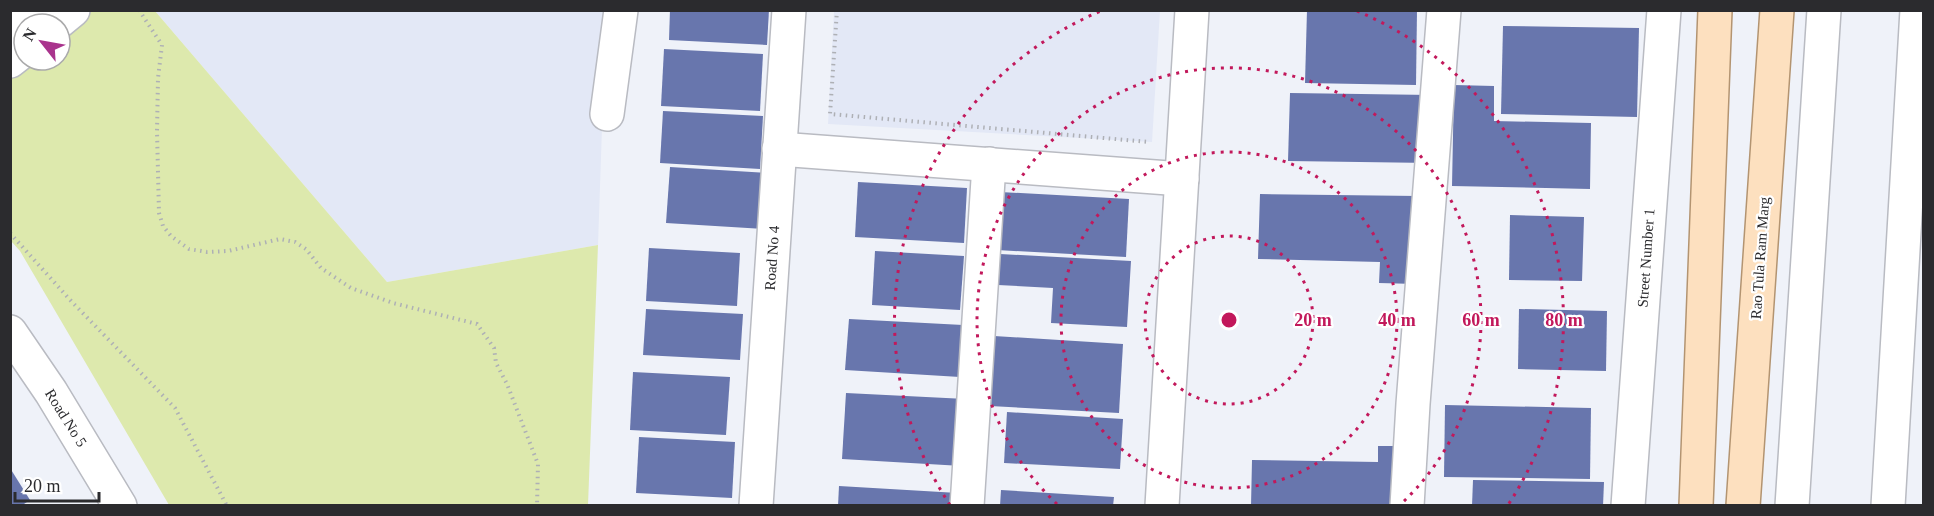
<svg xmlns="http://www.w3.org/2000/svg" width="1934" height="516" font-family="Georgia,serif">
<rect width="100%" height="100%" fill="#eff2f9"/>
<g fill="#e3e8f6">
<path d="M155 11H606L598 245 387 282Z"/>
<path d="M834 11H1160L1152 142 828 124Z"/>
</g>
<path fill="#dde9ad" d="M61 11H155L387 282 598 245 588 505H169L20 251 11 241 10 54 24 60H60Z"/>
<g fill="#6876ad">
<path d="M670 10H769L767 45 669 40Z"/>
<path d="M1307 10H1417L1416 85 1305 83Z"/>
<path d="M1503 26 1639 28 1637 117 1501 114Z"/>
<path d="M664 49 763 54 760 111 661 106Z"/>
<path d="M1454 85 1494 86V121L1591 123 1590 189 1452 186Z"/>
<path d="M1290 93 1432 95 1431 163 1288 161Z"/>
<path d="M663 111 763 116 760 169 660 163Z"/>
<path d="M670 167 768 173 764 229 666 223Z"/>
<path d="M858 182 967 188 964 243 855 237Z"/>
<path d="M1000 192 1129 199 1126 257 997 250Z"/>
<path d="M1260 194 1418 196 1416 284 1379 283 1380 262 1258 259Z"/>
<path d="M1510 215 1584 217 1582 281 1509 280Z"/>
<path d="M649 248 740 253 737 306 646 301Z"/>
<path d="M875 251 964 256 960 310 872 305Z"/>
<path d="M1000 254 1131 261 1127 327 1051 323 1053 288 998 285Z"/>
<path d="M646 309 743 314 740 360 643 355Z"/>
<path d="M1519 309 1607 311 1606 371 1518 369Z"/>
<path d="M849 319 963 325 960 377 845 370Z"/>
<path d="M994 336 1123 344 1119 413 990 406Z"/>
<path d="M633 372 730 377 726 435 630 430Z"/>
<path d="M846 393 966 399 962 466 842 459Z"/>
<path d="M1445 405 1591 408 1590 479 1444 477Z"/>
<path d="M1007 412 1123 419 1120 469 1004 463Z"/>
<path d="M639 437 735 442 732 498 636 493Z"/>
<path d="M1378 446H1404L1403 506H1251L1252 460 1378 462Z"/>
<path d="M10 468 30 500 21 506H10Z"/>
<path d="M1473 480 1604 482 1603 506H1472Z"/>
<path d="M839 486 958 493 957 506H838Z"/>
<path d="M1001 490 1114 497 1113 506H1000Z"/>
</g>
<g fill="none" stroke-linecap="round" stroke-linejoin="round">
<defs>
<g id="minor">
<path d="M56 24 73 10"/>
<path d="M10 29 32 10"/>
<path d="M10 61 24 50"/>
<path d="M607 114 621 10"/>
<path d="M779 149 1182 179"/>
<path d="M10 332 51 392 120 506"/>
<path d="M756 506 789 10"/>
<path d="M967 506 989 164"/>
<path d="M1162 506 1192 10"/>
<path d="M1407 506 1413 404 1444 10"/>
<path d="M1628 506 1664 10"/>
<path d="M1792 506 1824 10"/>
<path d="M1888 506 1917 10"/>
</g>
<g id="major">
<path d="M1696 506 1715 10"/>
<path d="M1743 506 1777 10"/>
</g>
</defs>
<use href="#minor" stroke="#b9bbc2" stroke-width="36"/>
<use href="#major" stroke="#b39471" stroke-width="36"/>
<g stroke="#aeb0b5" stroke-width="4" stroke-dasharray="1.5 4.5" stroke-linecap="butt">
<path d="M139 10 162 45 158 78 157 131 159 213 163 226 171 236 189 249 207 252 228 251 280 239 295 242 306 249 321 268 351 288 393 303 477 324 494 348 496 363 507 384 538 464 537 506"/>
<path d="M837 10 830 114 1149 142"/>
<path d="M10 233 72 302 175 408 227 506"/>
</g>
<use href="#minor" stroke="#fff" stroke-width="33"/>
<use href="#major" stroke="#fde0bf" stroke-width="33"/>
</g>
<g fill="none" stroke="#c2185b" stroke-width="3" stroke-dasharray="3 6">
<circle cx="1229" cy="320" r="84"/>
<circle cx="1229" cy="320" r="168"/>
<path d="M1057 504A252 252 0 1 1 1401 504"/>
<path d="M950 505A335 335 0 0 1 1101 11M1357 11A335 335 0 0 1 1508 505"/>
</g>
<g text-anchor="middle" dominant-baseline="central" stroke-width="4.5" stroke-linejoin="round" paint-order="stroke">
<g font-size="15" fill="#2b2b2e" stroke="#fff">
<text transform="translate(772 258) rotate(-86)">Road No 4</text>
<text transform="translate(1646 258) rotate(-86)">Street Number 1</text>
<text transform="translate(1760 258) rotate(-86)">Rao Tula Ram Marg</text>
<text transform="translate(66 418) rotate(58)">Road No 5</text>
</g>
</g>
<circle cx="1229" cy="320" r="9" fill="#c2185b" stroke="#fff" stroke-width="3"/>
<g font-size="18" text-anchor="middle" font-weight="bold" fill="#c2185b" stroke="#fff" stroke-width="4.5" stroke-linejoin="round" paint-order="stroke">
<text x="1313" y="326">20 m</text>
<text x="1397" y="326">40 m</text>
<text x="1481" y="326">60 m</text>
<text x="1564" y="326">80 m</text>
</g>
<rect width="1934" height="516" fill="none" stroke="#2b2b2e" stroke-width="24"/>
<g transform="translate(42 42) rotate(301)"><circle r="28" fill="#ffffff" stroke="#aaaaab" stroke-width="1.5"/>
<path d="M0-4.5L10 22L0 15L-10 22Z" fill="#a9348d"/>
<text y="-9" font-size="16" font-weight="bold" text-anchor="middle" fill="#2b2b2e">N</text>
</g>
<path d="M15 492v9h84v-9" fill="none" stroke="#2b2b2e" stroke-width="3"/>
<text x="24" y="492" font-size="18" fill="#2b2b2e" stroke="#ffffff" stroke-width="4.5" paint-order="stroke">20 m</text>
</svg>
